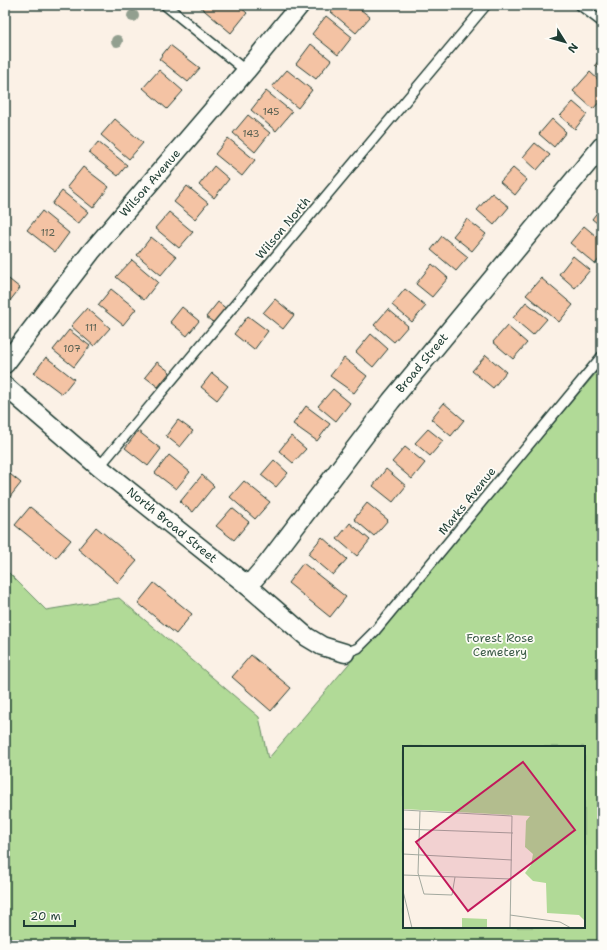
<svg xmlns="http://www.w3.org/2000/svg" width="607" height="950" font-family="'Shantell Sans',sans-serif">
<rect width="100%" height="100%" fill="#fbf1e6"/>
<filter id="ink" filterUnits="userSpaceOnUse"><feTurbulence type="fractalNoise" baseFrequency=".025" numOctaves="2"/><feDisplacementMap in="SourceGraphic" scale="8" xChannelSelector="R" yChannelSelector="G"/><feConvolveMatrix kernelMatrix="1 2 1 2 8 2 1 2 1" color-interpolation-filters="sRGB"/></filter>
<g filter="url(#ink)">
<path fill="#b1da97" stroke="#688c66" fill-rule="evenodd" d="M602 366V945H5V569L46 610 119 598 259 717 268 759ZM404 747H584V927H404Z"/>
<g fill="#f4c3a4" stroke="#1f3d34">
<path d="M198 5H238L247 13 231 33Z"/>
<path d="M337 5H355L370 17 356 33 331 12Z"/>
<path d="M326 16 352 37 338 55 312 34Z"/>
<path d="M311 44 331 60 316 79 296 64Z"/>
<path d="M170 45 200 68 188 82 159 59Z"/>
<path d="M602 57V71L595 65Z"/>
<path d="M159 70 183 91 167 109 143 88Z"/>
<path d="M287 70 312 90 298 108 272 87Z"/>
<path d="M590 72 602 83V99L593 109 573 91Z"/>
<path d="M266 91 292 112 276 131 251 110Z"/>
<path d="M573 102 587 114 575 129 560 116Z"/>
<path d="M248 115 270 133 255 152 233 133Z"/>
<path d="M115 119 143 143 129 159 101 135Z"/>
<path d="M552 119 566 132 554 147 539 134Z"/>
<path d="M228 138 255 160 242 176 215 154Z"/>
<path d="M98 142 127 165 118 176 89 153Z"/>
<path d="M535 143 550 155 537 170 523 157Z"/>
<path d="M214 166 229 179 214 198 199 185Z"/>
<path d="M83 167 109 187 93 208 67 187Z"/>
<path d="M513 168 527 180 515 195 500 182Z"/>
<path d="M187 186 208 203 195 219 174 202Z"/>
<path d="M62 191 88 212 78 224 52 204Z"/>
<path d="M492 193 509 207 494 225 477 210Z"/>
<path d="M602 206V227L592 219Z"/>
<path d="M42 211 69 233 55 252 27 230Z"/>
<path d="M169 212 193 232 179 248 155 228Z"/>
<path d="M467 219 486 234 472 251 453 236Z"/>
<path d="M584 226 602 241V256L595 264 570 243Z"/>
<path d="M442 236 468 257 456 271 431 250Z"/>
<path d="M151 237 176 257 161 275 137 255Z"/>
<path d="M573 256 590 270 575 288 559 274Z"/>
<path d="M132 260 158 282 144 300 116 277Z"/>
<path d="M432 264 448 278 432 297 416 284Z"/>
<path d="M5 276 20 288 9 302 5 299Z"/>
<path d="M541 278 573 305 559 322 526 295Z"/>
<path d="M111 289 136 309 123 325 98 305Z"/>
<path d="M405 289 426 306 412 322 392 305Z"/>
<path d="M275 299 294 315 283 329 263 313Z"/>
<path d="M218 302 228 310 217 325 206 317Z"/>
<path d="M526 302 547 319 533 335 513 318Z"/>
<path d="M182 307 199 321 187 336 170 322Z"/>
<path d="M87 308 110 328 94 346 71 326Z"/>
<path d="M388 309 408 326 394 342 374 325Z"/>
<path d="M248 316 268 331 254 350 234 334Z"/>
<path d="M507 326 527 343 513 359 493 342Z"/>
<path d="M69 330 90 346 74 367 53 350Z"/>
<path d="M371 334 388 349 373 367 356 352Z"/>
<path d="M486 355 506 372 493 388 472 371Z"/>
<path d="M46 357 74 379 62 394 34 373Z"/>
<path d="M344 358 367 376 354 393 330 376Z"/>
<path d="M157 362 170 372 158 387 145 377Z"/>
<path d="M212 373 228 386 217 400 201 387Z"/>
<path d="M333 389 350 403 336 421 318 406Z"/>
<path d="M444 403 464 420 451 436 431 419Z"/>
<path d="M306 406 330 424 317 441 293 424Z"/>
<path d="M178 420 193 431 180 447 166 436Z"/>
<path d="M428 429 443 441 430 456 415 443Z"/>
<path d="M138 431 161 449 148 466 125 448Z"/>
<path d="M291 436 306 449 293 463 279 451Z"/>
<path d="M405 447 425 463 412 479 392 462Z"/>
<path d="M169 455 190 472 176 489 155 473Z"/>
<path d="M274 460 288 473 276 487 261 475Z"/>
<path d="M386 469 406 486 393 502 373 486Z"/>
<path d="M5 470 21 483 5 503Z"/>
<path d="M202 475 214 486 193 512 180 502Z"/>
<path d="M244 481 270 502 255 519 230 497Z"/>
<path d="M367 503 388 520 374 536 354 519Z"/>
<path d="M30 507 71 540 56 558 15 525Z"/>
<path d="M232 508 249 522 234 540 216 526Z"/>
<path d="M350 523 370 540 357 556 337 539Z"/>
<path d="M96 527 137 561 118 583 78 549Z"/>
<path d="M322 537 347 559 333 575 308 554Z"/>
<path d="M303 563 346 597 330 617 288 583Z"/>
<path d="M154 583 192 614 176 634 138 603Z"/>
<path d="M251 655 291 688 271 711 232 677Z"/>
</g>
<g fill="none" stroke-linecap="round" stroke-linejoin="round">
<defs>
<g id="service">
<path d="M165 5 246 71"/>
<path d="M580 5 602 22"/>
<path d="M99 467 486 5"/>
<path d="M345 653 358 648 375 631 602 356"/>
</g>
<g id="minor">
<path d="M5 364 91 252 246 71 300 5"/>
<path d="M5 386 99 467 248 586 307 637 322 646 345 653"/>
<path d="M248 586 267 564 391 401 602 146"/>
</g>
</defs>
<use href="#service" stroke="#1f3d34" stroke-width="12"/>
<use href="#minor" stroke="#1f3d34" stroke-width="21"/>
<use href="#service" stroke="#fdfcf7" stroke-width="9"/>
<use href="#minor" stroke="#fdfcf7" stroke-width="18"/>
</g>
<g fill="#929f8f">
<circle cx="133" cy="16" r="6"/>
<circle cx="117" cy="41" r="6"/>
</g>
</g>
<g text-anchor="middle" dominant-baseline="central" stroke-width="3.5" stroke-linejoin="round" paint-order="stroke">
<g font-size="10" fill="#545e50">
<text x="271" y="111">145</text>
<text x="251" y="133">143</text>
<text x="48" y="232">112</text>
<text x="91" y="327">111</text>
<text x="72" y="348">107</text>
</g>
<g font-size="12" fill="#1f3d34" stroke="#fdfcf7">
<text transform="translate(150 183) rotate(-49)">Wilson Avenue</text>
<text transform="translate(283 228) rotate(-50)">Wilson North</text>
<text transform="translate(422 363) rotate(-50)">Broad Street</text>
<text transform="translate(467 501) rotate(-51)">Marks Avenue</text>
<text transform="translate(172 525) rotate(39)">North Broad Street</text>
</g>
<g font-size="12" fill="#3c5c48" stroke="#fdfcf7">
<text x="500" y="638">Forest Rose<tspan x="500" dy="14">Cemetery</tspan></text>
</g>
</g>
<g transform="translate(403 746)">
<rect width="182" height="182" fill="#fbf1e6"/>
<path d="M0 0H182V175L176 169 144 167 143 137 130 135 122 127 128 119 130 108 122 101 123 75 127 70 0 63ZM59 172 84 173V182H59Z" fill="#b1da97"/>
<path fill="none" stroke="#a3a99f" stroke-width="1" d="M0 64 109 70 107 182M17 65 15 127 21 148 49 149 52 131M0 83 110 87M0 108 109 114M0 129 108 133M0 145 9 182M107 169 157 176 168 182"/>
<path fill="#c2185b" fill-opacity="0.15" stroke="#c2185b" stroke-width="2" d="M120 16 172 84 65 165 13 96Z"/>
<rect width="182" height="182" fill="none" stroke="#1f3d34" stroke-width="2"/>
</g>
<rect width="607" height="950" fill="none" stroke="#fdfcf7" stroke-width="20"/>
<rect x="10" y="10" width="587" height="930" fill="none" stroke="#1f3d34" stroke-width="1.5" filter="url(#ink)"/>
<g transform="translate(565 42) rotate(127)" stroke="#fdfcf7" stroke-width="3" paint-order="stroke">
<path d="M0-3L7 15L0 10L-7 15Z" fill="#1f3d34"/>
<text y="-6" font-size="11" font-weight="bold" text-anchor="middle" fill="#1f3d34">N</text>
</g>
<path d="M24 920v6h51v-6" fill="none" stroke="#1f3d34" stroke-width="2"/>
<text x="30" y="920" font-size="12" fill="#1f3d34" stroke="#fdfcf7" stroke-width="3" paint-order="stroke">20 m</text>
</svg>
